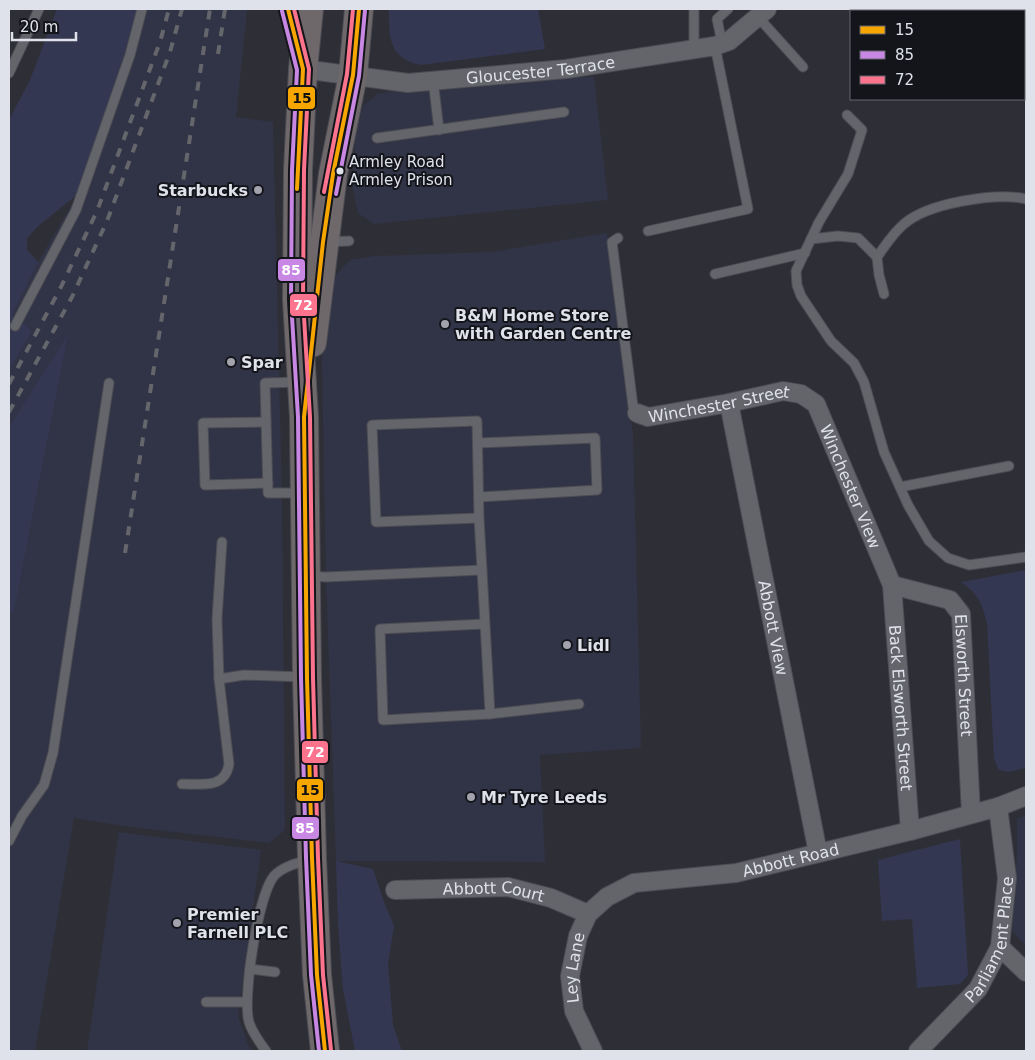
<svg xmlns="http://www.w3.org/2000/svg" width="1035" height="1060" font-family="'DejaVu Sans',sans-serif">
<rect width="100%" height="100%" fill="#2e2f36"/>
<g fill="#313446">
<path d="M137 9H247L236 117 273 122 282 497 285 830 269 843 123 826 74 818 35 1051H9V612H14L67 336 9 427V370L32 331 11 314 38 262 78 194 122 64Z"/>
<path d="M554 77H594L608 200 374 224 358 213 353 190 355 138 363 106 377 94 398 90 468 87Z"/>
<path d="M607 233 633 434 641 748 540 755 545 862 336 861 326 577 322 365 321 308 329 282 350 260 374 256 492 252Z"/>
<path d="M1026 815V946L1012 931 1017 856V819Z"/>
<path d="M119 832 261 850 238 1016 248 1045 253 1051H87Z"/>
</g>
<g fill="#343751">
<path d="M57 9H137L122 64 78 194 36 228 27 239V250L38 262 12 314 32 331 9 370V120L30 80Z"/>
<path d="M389 9H538L545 49 421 65C388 58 389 37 389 9Z"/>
<path d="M68 334 14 612H9V427Z"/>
<path d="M1026 570V768L1009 772 999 770 994 759 987 623C982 603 978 594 961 582Z"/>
<path d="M960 839 968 975 960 984 917 988 912 919 882 921 878 860Z"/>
<path d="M336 861 373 869 384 902 394 926 388 964 393 1025 402 1051H355L343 989 338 926Z"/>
</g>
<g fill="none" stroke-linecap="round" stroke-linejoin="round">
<defs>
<g id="lane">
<path d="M694 9V49"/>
<path d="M758 17 803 67"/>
<path d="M722 43 717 19 728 9"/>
<path d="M9 73 39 9"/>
<path d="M433 80 439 130"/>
<path d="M847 115 862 130 848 174 819 222 796 271 797 285 801 296 831 341 854 363 864 382 884 452 908 505 929 541 948 558 969 565 1026 557"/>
<path d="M377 138 564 112"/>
<path d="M648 231 748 209 715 46"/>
<path d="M618 238 612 242 632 398 633 407 637 413"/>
<path d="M811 239 838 236 858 238 877 257"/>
<path d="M326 242 349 241"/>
<path d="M715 274 805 253"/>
<path d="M884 294 879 275 877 257C885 246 893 233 904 224 928 203 996 192 1026 199"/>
<path d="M15 326 76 210 130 55 142 9"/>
<path d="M300 382 265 383 268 493H302"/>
<path d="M266 422 203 423 205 485 268 483"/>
<path d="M478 443 595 438 597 490 479 497"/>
<path d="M900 487 1009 466"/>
<path d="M479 518 376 522 372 425 477 421 479 518 482 570"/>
<path d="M308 576 326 577 482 570 490 714 383 720 380 629 484 624"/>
<path d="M219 679 217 619 222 542"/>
<path d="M490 714 579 704"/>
<path d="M182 784C202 784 225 789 229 764L219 679 244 675 304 677"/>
<path d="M9 841 22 816 44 785 53 753 109 383"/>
<path d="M250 969 275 972"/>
<path d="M206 1002H246"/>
<path d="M266 1051C260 1043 252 1032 249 1022 242 998 258 895 274 876 282 867 297 863 308 860"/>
</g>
<g id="street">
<path id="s1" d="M288 9 303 69 408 83 566 69 715 46 729 41 767 9"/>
<path id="s2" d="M729 403 818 853"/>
<path id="s3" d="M637 413 648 417 729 403 783 391 801 394 816 404 892 585 910 831"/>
<path id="s4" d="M892 585 950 600 961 614 971 814"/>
<path id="s5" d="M395 890 508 887 551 898 588 914"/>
<path d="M1000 947 1026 972"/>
<path id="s6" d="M593 1051 574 1011 570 976 578 936 588 914 607 897 634 883 736 873 910 831 998 807 1026 796"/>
<path id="s7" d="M918 1051 978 989 1000 947 1007 878 998 807"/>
</g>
<g id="primary">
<path d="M309 9 303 69 298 170 297 300 304 417 307 678 312 858 317 975 325 1051"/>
<path d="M312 343 333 174 353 75 359 9"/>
</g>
</defs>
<use href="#lane" stroke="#4c4c53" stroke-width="11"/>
<use href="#street" stroke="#4c4c53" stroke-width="20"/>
<use href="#primary" stroke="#4c4c53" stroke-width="30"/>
<use href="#lane" stroke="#64656b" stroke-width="9"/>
<use href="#street" stroke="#64656b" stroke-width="18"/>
<use href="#primary" stroke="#6f686b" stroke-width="28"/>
<g stroke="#65666c" stroke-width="4" stroke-dasharray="9 9" stroke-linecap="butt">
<path d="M218 54 225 9"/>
<path d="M9 384 61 287 97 211 160 42 169 9"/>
<path d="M9 412 72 297 107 221 170 52 182 9"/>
<path d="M125 553 210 9"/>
</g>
<defs>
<g id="bus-1">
<path d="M288 9 303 69 297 189"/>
<path d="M325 1051 317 975 312 858 307 678 304 417 323 242 333 174 353 75 359 9"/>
</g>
<g id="bus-2">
<path d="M282 11 297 70 292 170 291 300 298 417 301 678 306 858 311 975 319 1051"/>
<path d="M336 194 359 76 365 10"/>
</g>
<g id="bus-3">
<path d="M294 9 309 69 304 170 303 300 310 417 313 678 318 858 323 975 331 1050"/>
<path d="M324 192 347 74 353 9"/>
</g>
</defs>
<use href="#bus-1" stroke="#14151b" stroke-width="8"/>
<use href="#bus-2" stroke="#14151b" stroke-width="8"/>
<use href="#bus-3" stroke="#14151b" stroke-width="8"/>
<use href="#bus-1" stroke="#f7a600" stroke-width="4"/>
<use href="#bus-2" stroke="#c787e3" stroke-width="4"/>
<use href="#bus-3" stroke="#fc738d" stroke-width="4"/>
</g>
<circle fill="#e0e2eb" stroke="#14151b" stroke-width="2" cx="340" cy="171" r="4.5"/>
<g fill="#a2a3ac" stroke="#14151b" stroke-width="2">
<circle cx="258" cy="190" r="5"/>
<circle cx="445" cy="324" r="5"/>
<circle cx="231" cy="362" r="5"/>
<circle cx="567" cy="645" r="5"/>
<circle cx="471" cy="797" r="5"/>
<circle cx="177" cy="923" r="5"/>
</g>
<g text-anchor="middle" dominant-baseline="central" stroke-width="4" stroke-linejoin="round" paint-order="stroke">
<g font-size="15" fill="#e0e2eb" stroke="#14151b" text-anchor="start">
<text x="349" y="162">Armley Road<tspan x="349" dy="18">Armley Prison</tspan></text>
</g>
<g font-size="16" fill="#e0e2eb" stroke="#14151b">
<text stroke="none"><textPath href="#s1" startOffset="301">Gloucester Terrace</textPath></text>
<text stroke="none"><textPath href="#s3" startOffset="84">Winchester Street</textPath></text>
<text stroke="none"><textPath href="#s3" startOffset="275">Winchester View</textPath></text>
<text stroke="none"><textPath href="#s2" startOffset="229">Abbott View</textPath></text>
<text stroke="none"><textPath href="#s4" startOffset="139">Elsworth Street</textPath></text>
<text stroke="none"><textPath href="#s3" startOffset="505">Back Elsworth Street</textPath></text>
<text stroke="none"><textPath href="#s6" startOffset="359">Abbott Road</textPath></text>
<text stroke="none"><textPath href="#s5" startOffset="99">Abbott Court</textPath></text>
<text stroke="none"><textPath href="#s7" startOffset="138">Parliament Place</textPath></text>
<text stroke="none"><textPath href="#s6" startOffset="88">Ley Lane</textPath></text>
</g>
<g font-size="16" font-weight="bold" fill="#e0e2eb" stroke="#14151b" text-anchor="start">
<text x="248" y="190" text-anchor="end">Starbucks</text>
<text x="455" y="315">B&amp;M Home Store<tspan x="455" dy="18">with Garden Centre</tspan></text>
<text x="241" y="362">Spar</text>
<text x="577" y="645">Lidl</text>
<text x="481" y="797">Mr Tyre Leeds</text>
<text x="187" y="914">Premier<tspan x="187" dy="18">Farnell PLC</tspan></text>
</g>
</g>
<g stroke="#14151b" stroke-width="2">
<rect x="287" y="86" width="29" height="24" rx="5" fill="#f7a600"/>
<rect x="277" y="258" width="29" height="24" rx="5" fill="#c787e3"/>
<rect x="289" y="293" width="29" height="24" rx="5" fill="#fc738d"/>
<rect x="301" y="740" width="28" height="24" rx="5" fill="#fc738d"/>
<rect x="296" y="778" width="28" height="24" rx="5" fill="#f7a600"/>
<rect x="291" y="816" width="29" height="24" rx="5" fill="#c787e3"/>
</g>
<g font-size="14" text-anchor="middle" font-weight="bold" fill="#fff">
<text x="291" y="275">85</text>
<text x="303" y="310">72</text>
<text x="315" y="757">72</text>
<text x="305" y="833">85</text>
</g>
<g font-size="14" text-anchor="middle" font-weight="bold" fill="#111">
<text x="302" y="103">15</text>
<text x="310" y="795">15</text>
</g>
<rect width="1035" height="1060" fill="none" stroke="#e0e2eb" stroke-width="20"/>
<rect x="850" y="10" width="175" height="90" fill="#14151b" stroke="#66676e"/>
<rect x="860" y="26" width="25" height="8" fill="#f7a600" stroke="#66676e"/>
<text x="895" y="35" font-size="15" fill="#e0e2eb">15</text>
<rect x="860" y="51" width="25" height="8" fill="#c787e3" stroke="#66676e"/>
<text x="895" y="60" font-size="15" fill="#e0e2eb">85</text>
<rect x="860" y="76" width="25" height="8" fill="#fc738d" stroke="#66676e"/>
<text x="895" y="85" font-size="15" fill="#e0e2eb">72</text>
<path d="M12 32v8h64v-8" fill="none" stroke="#e0e2eb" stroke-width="2.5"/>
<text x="20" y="32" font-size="15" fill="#e0e2eb" stroke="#14151b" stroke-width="4" paint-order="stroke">20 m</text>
</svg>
